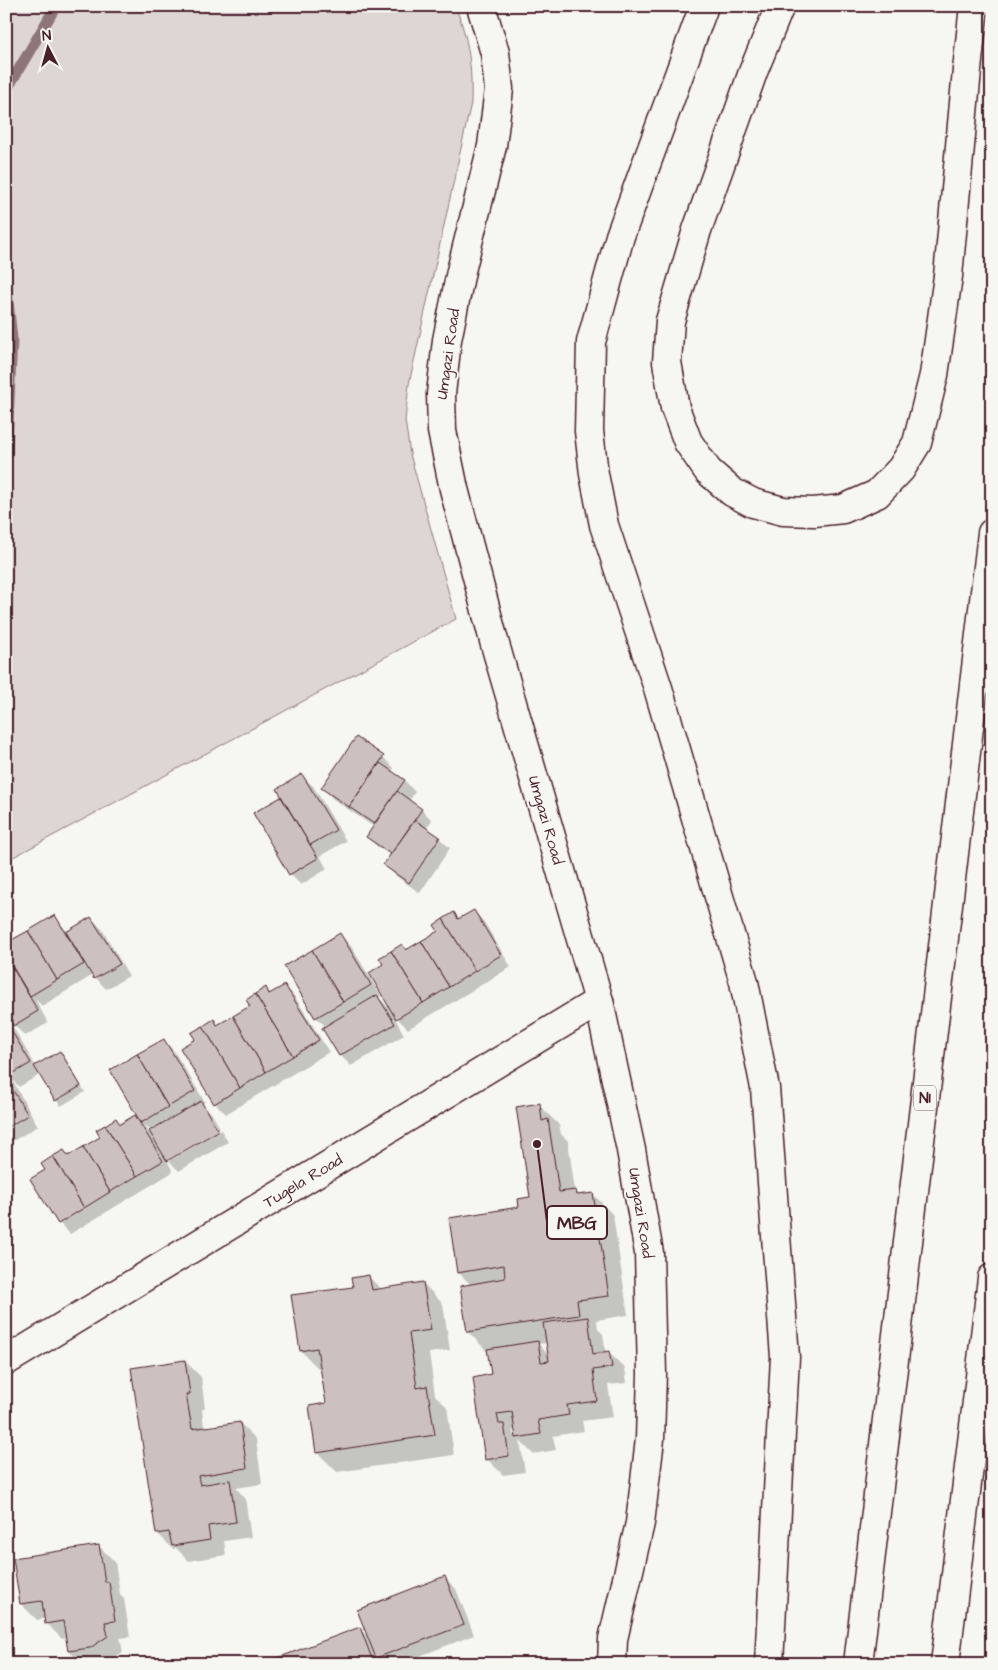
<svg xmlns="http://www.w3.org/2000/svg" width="998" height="1670" font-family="'Architects Daughter',sans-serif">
<rect width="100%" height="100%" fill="#f6f6f2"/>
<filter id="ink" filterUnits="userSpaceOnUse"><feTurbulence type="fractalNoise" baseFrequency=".02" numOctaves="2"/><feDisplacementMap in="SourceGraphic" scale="10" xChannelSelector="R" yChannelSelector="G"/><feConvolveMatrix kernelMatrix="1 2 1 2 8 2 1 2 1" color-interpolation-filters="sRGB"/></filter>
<g filter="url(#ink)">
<path fill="#ddd6d5" stroke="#947a80" d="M6 6H455C469 39 472 67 471 103L409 384 405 420 410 454 456 619 6 861Z"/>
<g fill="#0003" fill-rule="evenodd">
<path d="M356 739 383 757 394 768 392 772 405 781 415 792 409 801 422 810 432 820 426 829 439 838 450 848 420 893 396 876 385 865 391 856 378 847 367 837 374 827 333 799 323 788Z"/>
<path d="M302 776 313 786 346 841 320 856 327 869 301 885 290 874 254 814 283 797Z"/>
<path d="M474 911 484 922 511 967 408 1029 393 1014 404 1035 351 1066 340 1055 326 1027 316 1017 340 935 351 946 381 996 379 998 392 1011 407 951 440 931 454 914 460 919Z"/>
<path d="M54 917 68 932 91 918 102 929 129 976 106 989 93 975 42 1006 35 999 48 1023 25 1036 14 1025 6 969 13 965Z"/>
<path d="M285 986 295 997 329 1052 226 1114 215 1103 196 1040 213 1021 219 1026 251 1006 266 989 271 994Z"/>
<path d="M6 1022 14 1029 36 1067 60 1053 65 1058 85 1092 61 1106 56 1100 41 1074 19 1087 11 1078 38 1126 13 1141 6 1134Z"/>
<path d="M163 1040 174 1051 205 1102 202 1104 212 1114 220 1128 169 1158V1161L221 1130 228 1142 179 1171 166 1158 173 1172 70 1234 59 1223 69 1157 101 1137 116 1120 121 1125 135 1117 143 1123 112 1071ZM145 1126H146L152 1131 149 1133Z"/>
<path d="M539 1105 559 1125 561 1134 568 1141 575 1191 581 1196 593 1194 613 1215 628 1315 597 1320 598 1329 603 1334 606 1353H609L625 1368 627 1383 608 1385 613 1417 582 1421 584 1431 553 1436 556 1450 533 1454 520 1441 525 1472 503 1475 487 1459 493 1375 488 1352 468 1332 471 1285 458 1272 531 1198ZM547 1343 549 1355 538 1344ZM513 1430H516L517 1438 513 1435Z"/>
<path d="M369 1277 382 1290 423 1283 443 1304 450 1350 429 1353 435 1395 447 1407 454 1455 337 1472 317 1452 327 1404 321 1371 301 1351 354 1288Z"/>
<path d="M185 1361 201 1377 205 1409H202L204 1428 240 1423 256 1439 262 1484 236 1488 245 1498 251 1537 224 1541 226 1555 189 1561 176 1548 173 1549 157 1533Z"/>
<path d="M99 1546 115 1562 120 1594 124 1599 130 1637 120 1638 123 1652 106 1663 82 1664 69 1651 67 1638 62 1639 46 1623V1618L37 1620 21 1604Z"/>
<path d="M445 1578 456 1589 474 1635 399 1664H383L378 1658 380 1664H274L360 1629 369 1638Z"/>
</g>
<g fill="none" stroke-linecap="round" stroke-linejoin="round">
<g stroke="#8e747a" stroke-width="11">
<path d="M6 91 56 6"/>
<path d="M6 282 12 339 6 462"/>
</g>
</g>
<g fill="#ccc1c0" stroke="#4a1f2b">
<path d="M356 737 384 756 349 807 321 788Z"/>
<path d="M380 763 405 780 374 824 349 807Z"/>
<path d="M302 774 336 830 310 845 277 789Z"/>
<path d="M397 791 422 809 391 854 366 837Z"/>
<path d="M281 797 318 858 289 875 253 813Z"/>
<path d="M415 820 440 837 409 883 383 865Z"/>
<path d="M474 910 501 955 475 971 443 919 454 912 458 919Z"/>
<path d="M55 915 84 964 57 980 28 931Z"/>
<path d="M91 917 120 964 94 979 66 932Z"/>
<path d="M443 919 475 971 449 987 421 941 438 931 434 925Z"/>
<path d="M28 931 57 980 30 996 6 956V943Z"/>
<path d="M340 933 371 985 343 1002 312 950Z"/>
<path d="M421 941 449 987 423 1003 391 951 402 944 406 950Z"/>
<path d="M312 950 343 1002 315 1018 284 966Z"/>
<path d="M391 951 423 1003 396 1019 369 973 383 964 379 958Z"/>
<path d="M11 965 38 1011 13 1026 6 1014V968Z"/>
<path d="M285 985 319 1040 293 1056 255 994 266 987 269 994Z"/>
<path d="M255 994 293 1056 266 1072 233 1016 250 1006 246 1000Z"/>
<path d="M377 995 395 1024 339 1056 322 1028Z"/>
<path d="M233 1016 266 1072 240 1088 203 1026 214 1019 217 1025Z"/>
<path d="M6 1022 31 1063 7 1077 6 1075Z"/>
<path d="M203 1026 240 1088 214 1104 180 1048 195 1039 191 1033Z"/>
<path d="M164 1039 195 1091 168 1107 137 1054Z"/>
<path d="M60 1051 81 1086 55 1101 34 1066Z"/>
<path d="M137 1054 168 1107 141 1123 110 1070Z"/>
<path d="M6 1079 28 1115 6 1128Z"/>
<path d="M201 1101 218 1131 167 1161 149 1131Z"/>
<path d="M540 1103 542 1121 548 1119 559 1192 576 1190 577 1195 593 1193 609 1296 577 1300 579 1315 467 1332 460 1286 505 1278 504 1265 457 1273 449 1218 519 1207 518 1199 530 1197 516 1107Z"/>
<path d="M135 1115 163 1161 137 1176 105 1125 116 1118 120 1124Z"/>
<path d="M105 1125 137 1176 110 1192 83 1147 100 1137 96 1130Z"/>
<path d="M83 1147 110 1192 84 1208 53 1156 64 1150 68 1156Z"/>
<path d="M53 1156 84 1208 58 1224 30 1179 45 1170 41 1164Z"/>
<path d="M369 1275 372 1290 423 1282 431 1330 409 1333 417 1388 427 1386 435 1435 316 1453 309 1406 326 1403 317 1348 300 1351 291 1295 353 1287 351 1278Z"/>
<path d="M588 1317 593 1354 609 1351 612 1367 593 1370 597 1401 567 1405 569 1415 538 1420 541 1434 516 1438 512 1412 497 1414 499 1424H504L509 1456 485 1460 473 1378 491 1374 487 1349 538 1341 541 1362 549 1361 543 1323Z"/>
<path d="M185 1360 190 1394H186L192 1429 240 1422 247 1468 198 1476 200 1485 230 1480 236 1522 208 1526 210 1540 172 1546 169 1532 156 1534 131 1368Z"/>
<path d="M99 1545 105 1582H109L115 1621 105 1622 108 1636 90 1648 68 1651 63 1621 45 1624 42 1601 20 1604 13 1558Z"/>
<path d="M445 1576 464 1625 376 1658 357 1610Z"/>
<path d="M360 1627 374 1664H273L272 1660Z"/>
</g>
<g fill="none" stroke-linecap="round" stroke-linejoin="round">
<defs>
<g id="minor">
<path d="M481 6 495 53 499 89 492 146 461 271 447 340 441 394 442 431 454 489 494 641 599 1001 631 1150 649 1253 652 1374 650 1439 640 1523 613 1639 612 1664"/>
<path d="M6 1361 599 1001"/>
</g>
<g id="highway">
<path d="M704 6 620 236 591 342 589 431 594 474 604 525 658 688 744 982 765 1088 785 1357 769 1664"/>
<path d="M780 6 753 72 697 230 670 321 667 362 675 408 688 442 708 471 732 492 753 503 783 511 814 512 843 509 877 494 901 469 917 443 934 375 948 276 967 70 974 6"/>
<path d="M858 1664 992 533"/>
<path d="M945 1664 992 1278"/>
</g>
</defs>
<use href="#minor" stroke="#4a1f2b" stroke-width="31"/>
<use href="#highway" stroke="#4a1f2b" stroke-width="31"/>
<use href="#minor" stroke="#f6f6f2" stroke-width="28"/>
<use href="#highway" stroke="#f6f6f2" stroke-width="28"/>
</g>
</g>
<g text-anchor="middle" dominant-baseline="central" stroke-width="4" stroke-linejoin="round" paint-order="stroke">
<rect fill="#f6f6f2" stroke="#7e6067" stroke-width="1" x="914" y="1085.5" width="22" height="25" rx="4"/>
<g font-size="15" font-weight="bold" fill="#4a1f2b">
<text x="925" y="1098">N1</text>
</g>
<g font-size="16" fill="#4a1f2b" stroke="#f6f6f2">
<text transform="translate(448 354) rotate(-82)">Umgazi Road</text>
<text transform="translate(546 820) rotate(74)">Umgazi Road</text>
<text transform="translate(303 1181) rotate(-31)">Tugela Road</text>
<text transform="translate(641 1213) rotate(81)">Umgazi Road</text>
</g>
</g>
<path fill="none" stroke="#4a1f2b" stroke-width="2" d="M537 1144L547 1222"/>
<circle fill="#4a1f2b" stroke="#f6f6f2" stroke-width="2" cx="537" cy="1144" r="5"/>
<rect fill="#f6f6f2" stroke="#4a1f2b" stroke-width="2" x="547" y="1206" width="60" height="33" rx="5"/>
<g font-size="18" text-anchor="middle" font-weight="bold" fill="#4a1f2b">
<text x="577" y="1229">MBG</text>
</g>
<rect width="998" height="1670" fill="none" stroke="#f6f6f2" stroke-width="25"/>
<rect x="12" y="12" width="973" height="1645" fill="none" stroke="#4a1f2b" stroke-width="2" filter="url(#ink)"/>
<g transform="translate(48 48) rotate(354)" stroke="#f6f6f2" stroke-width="4" paint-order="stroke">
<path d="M0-4L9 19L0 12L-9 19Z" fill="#4a1f2b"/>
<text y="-8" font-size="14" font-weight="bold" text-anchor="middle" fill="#4a1f2b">N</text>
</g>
</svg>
